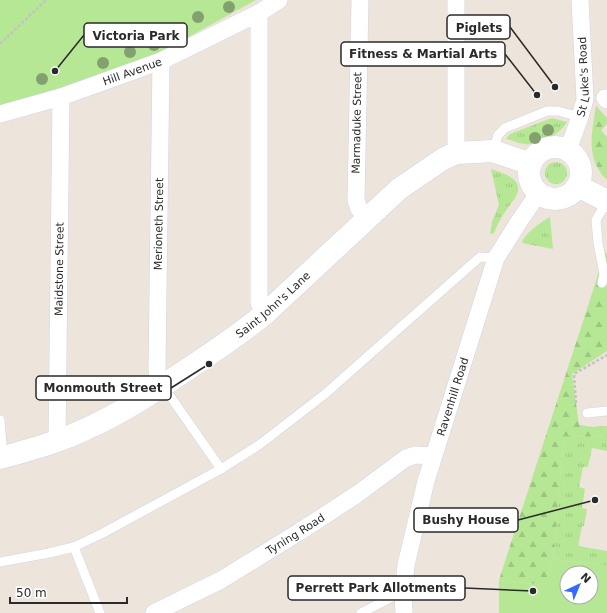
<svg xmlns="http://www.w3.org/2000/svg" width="607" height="613" font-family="'DejaVu Sans',sans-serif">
<defs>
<pattern id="grass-tufts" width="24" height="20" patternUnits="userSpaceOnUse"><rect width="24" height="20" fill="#b6e794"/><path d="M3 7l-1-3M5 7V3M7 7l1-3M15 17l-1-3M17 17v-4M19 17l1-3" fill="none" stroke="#9dc680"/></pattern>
<pattern id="forest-firs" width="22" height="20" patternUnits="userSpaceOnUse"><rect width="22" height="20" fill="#b6e794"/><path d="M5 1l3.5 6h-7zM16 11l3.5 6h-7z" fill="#9dc680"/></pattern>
</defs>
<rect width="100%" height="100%" fill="#ede4db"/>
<g fill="url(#grass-tufts)">
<path d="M552 118 567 122C559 135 540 146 524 144 518 143 512 140 506 139L510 134Z"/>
<circle cx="556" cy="173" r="11"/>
<path d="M491 169C503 173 525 179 516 196 514 201 510 204 507 209 502 216 497 225 494 233L490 234 492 222 499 205Z"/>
<path d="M550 217 553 249 522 243C523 235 542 221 550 217Z"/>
<path d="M564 436 607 437V451L592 448 588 467H583L579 487 585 489 582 508 587 509 584 526H582L578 546 607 551V566L553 559Z"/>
</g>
<g fill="url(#forest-firs)">
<path d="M596 106 607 118V124L601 130 607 137V180C585 159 592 132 596 106Z"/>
<path d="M601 249 607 254V351L572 374 579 425 593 427 607 426V437L564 436 553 559 545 585 499 580 587 309 600 268Z"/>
</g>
<g fill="#b6e794" fill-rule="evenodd">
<path d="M0 0H256L161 52 58 91 0 106Z"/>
<path d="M553 559 607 566V613H499V580L545 585ZM567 573H591V597H567Z"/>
</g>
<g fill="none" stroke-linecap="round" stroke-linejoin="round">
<defs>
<g id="service">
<path d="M493 151 498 135 505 128 547 111H558L580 117"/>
<path d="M602 283 604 274 598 243 596 220 607 201"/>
<path d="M163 386 221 469"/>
<path d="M587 413 607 411"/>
<path d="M0 420 3 457"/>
<path d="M74 547 100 613"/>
<path d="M0 562 49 553 74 547 103 533 221 469 259 445 325 394 480 257 496 258"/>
<path d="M361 613 396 595 403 594"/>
</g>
<g id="minor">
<path d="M360 0 356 200 359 209 367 217"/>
<path d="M259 13V303L267 312"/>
<path d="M161 61 157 369 158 378 163 386"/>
<path d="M605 98 607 100"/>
<path id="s1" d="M0 114 61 97 161 61 259 13 279 0"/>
<path id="s2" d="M568 150 580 117 585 99 580 0"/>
<path d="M456 153V0"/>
<path id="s3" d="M57 441 61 97"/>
<path id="s4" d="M154 613 221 580 299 532 356 495 406 458 416 455 433 456"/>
<path id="s5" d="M404 613 403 594 406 565 426 481 496 258 520 220 538 194"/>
</g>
<g id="tertiary">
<circle cx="555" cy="173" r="26"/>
<path d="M578 186 607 201"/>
<path id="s6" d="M0 458C29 450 59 442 86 429 122 413 155 391 188 369 215 351 242 333 267 312L399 189 443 159 456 153 493 151 531 164"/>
</g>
</defs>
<use href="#service" stroke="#d0d5e4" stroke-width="10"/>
<use href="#minor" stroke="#d0d5e4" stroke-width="18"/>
<use href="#tertiary" stroke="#d0d5e4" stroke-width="23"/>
<g stroke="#c3c3c3" stroke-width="2.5" stroke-dasharray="3 2" stroke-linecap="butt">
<path d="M0 44 46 0"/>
<path d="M576 403 574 374 607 355"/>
</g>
<use href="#service" stroke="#fff" stroke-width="9"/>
<use href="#minor" stroke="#fff" stroke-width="17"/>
<use href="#tertiary" stroke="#fff" stroke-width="22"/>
</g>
<g fill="#83a16f">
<circle cx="229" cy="7" r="6"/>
<circle cx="198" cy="17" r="6"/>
<circle cx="154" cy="45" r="6"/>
<circle cx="130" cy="52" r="6"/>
<circle cx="103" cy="63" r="6"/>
<circle cx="42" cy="79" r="6"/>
<circle cx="548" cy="130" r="6"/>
<circle cx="535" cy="138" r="6"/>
</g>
<g text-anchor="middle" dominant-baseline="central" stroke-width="3" stroke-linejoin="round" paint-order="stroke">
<g font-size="11" fill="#2a2a2a" stroke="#fff">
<text stroke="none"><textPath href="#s1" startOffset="139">Hill Avenue</textPath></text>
<text stroke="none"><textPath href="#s2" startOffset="76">St Luke's Road</textPath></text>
<text transform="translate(357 123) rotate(-89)">Marmaduke Street</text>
<text transform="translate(159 224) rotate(-89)">Merioneth Street</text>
<text stroke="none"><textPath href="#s3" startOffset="172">Maidstone Street</textPath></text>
<text stroke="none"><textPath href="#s6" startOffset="316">Saint John's Lane</textPath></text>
<text stroke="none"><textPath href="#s5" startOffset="223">Ravenhill Road</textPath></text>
<text stroke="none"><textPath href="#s4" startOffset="162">Tyning Road</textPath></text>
</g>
</g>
<path fill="none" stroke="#2a2a2a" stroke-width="1.5" d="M555 87L510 27M55 71L84 35M537 95L505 54M209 364L171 388M595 500L518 520M533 591L465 588"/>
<g fill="#2a2a2a" stroke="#fff" stroke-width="1.5">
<circle cx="555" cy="87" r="4"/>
<circle cx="55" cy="71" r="4"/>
<circle cx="537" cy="95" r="4"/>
<circle cx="209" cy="364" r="4"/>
<circle cx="595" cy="500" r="4"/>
<circle cx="533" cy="591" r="4"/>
</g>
<g fill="#fff" stroke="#2a2a2a" stroke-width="1.5">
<rect x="447" y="15" width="63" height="24" rx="4"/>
<rect x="84" y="23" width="103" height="24" rx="4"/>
<rect x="341" y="42" width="164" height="24" rx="4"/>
<rect x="36" y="376" width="135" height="24" rx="4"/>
<rect x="414" y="508" width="104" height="24" rx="4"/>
<rect x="288" y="576" width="177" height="24" rx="4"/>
</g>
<g font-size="12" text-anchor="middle" font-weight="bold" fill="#2a2a2a">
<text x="479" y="32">Piglets</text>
<text x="136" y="40">Victoria Park</text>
<text x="423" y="58">Fitness &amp; Martial Arts</text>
<text x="103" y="392">Monmouth Street</text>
<text x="466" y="524">Bushy House</text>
<text x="376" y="592">Perrett Park Allotments</text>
</g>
<g transform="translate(579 585) rotate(44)"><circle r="19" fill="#ffffff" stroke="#aaaaaa"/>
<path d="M0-3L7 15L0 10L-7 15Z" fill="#3669ff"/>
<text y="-6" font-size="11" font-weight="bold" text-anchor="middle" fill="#2a2a2a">N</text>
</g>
<path d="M10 597v6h117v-6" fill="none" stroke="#2a2a2a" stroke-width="2"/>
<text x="16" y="597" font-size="12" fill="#2a2a2a" stroke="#ffffff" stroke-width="3" paint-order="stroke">50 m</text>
</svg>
